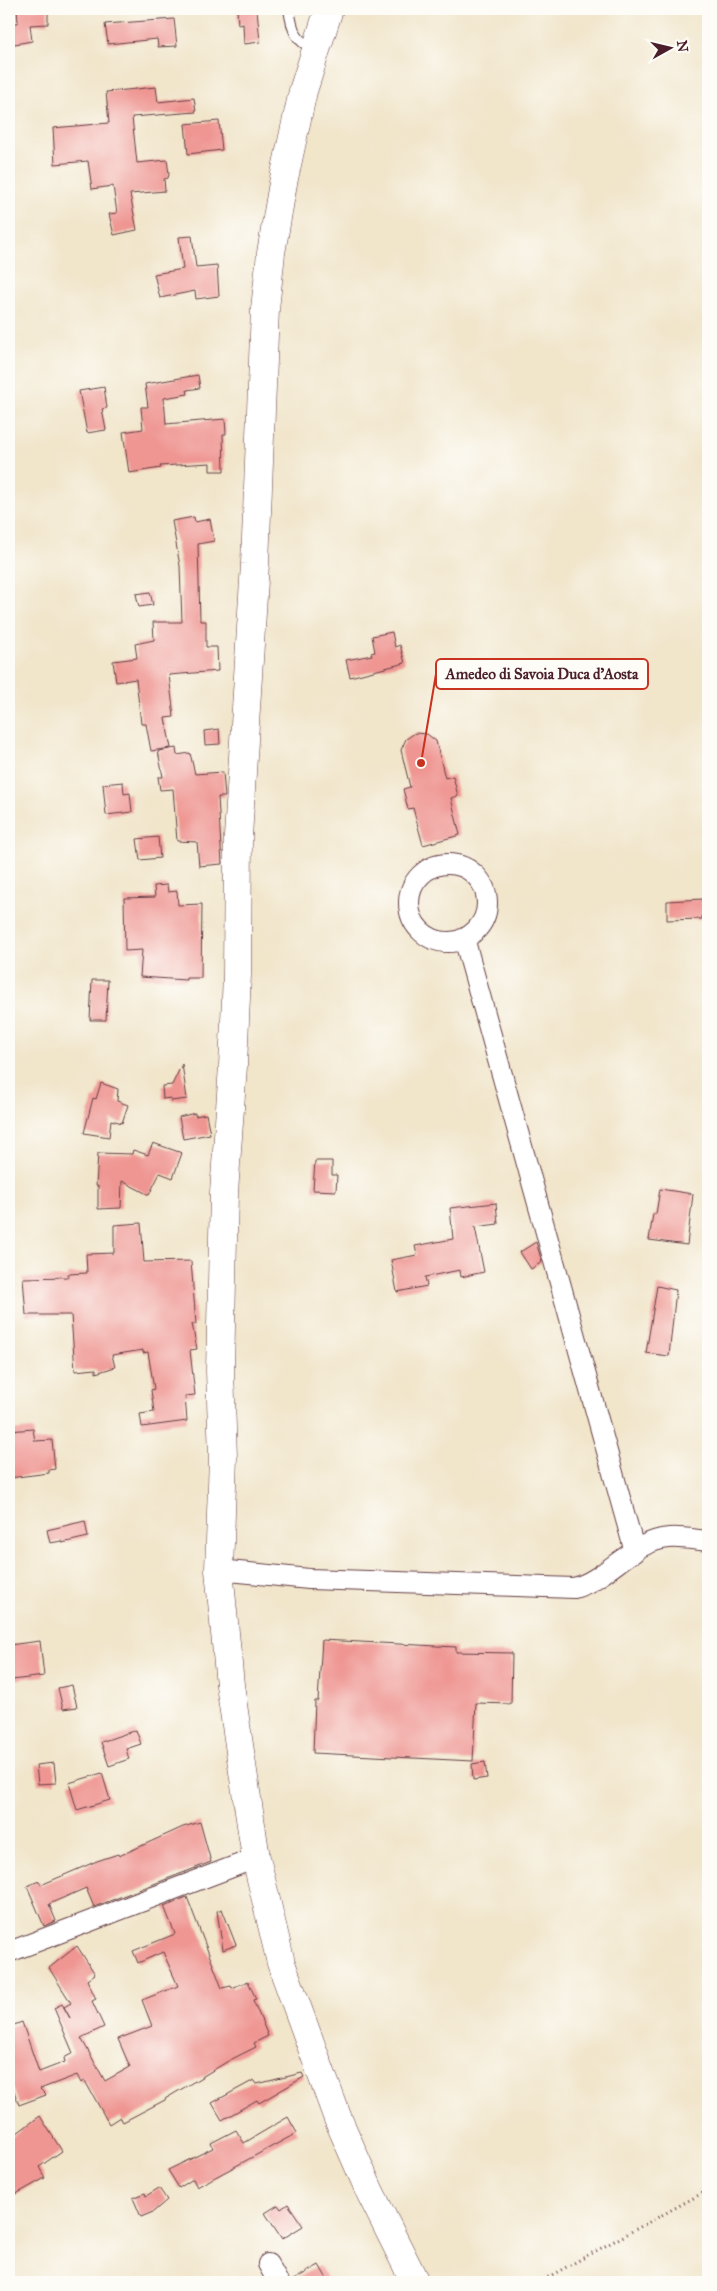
<svg xmlns="http://www.w3.org/2000/svg" width="717" height="2291" font-family="'IM FELL Great Primer',serif">
<rect width="100%" height="100%" fill="#fdfcf7"/>
<filter id="ink" filterUnits="userSpaceOnUse"><feTurbulence type="fractalNoise" baseFrequency=".02" numOctaves="2"/><feDisplacementMap in="SourceGraphic" scale="10" xChannelSelector="R" yChannelSelector="G"/><feConvolveMatrix kernelMatrix="1 2 1 2 8 2 1 2 1" color-interpolation-filters="sRGB"/></filter>
<filter id="wash" filterUnits="userSpaceOnUse"><feTurbulence type="fractalNoise" baseFrequency=".0096" numOctaves="4" result="noise"/><feDisplacementMap in="SourceGraphic" scale="20" xChannelSelector="R" yChannelSelector="G"/><feGaussianBlur stdDeviation="1.12" result="paint"/><feColorMatrix in="noise" values="0 0 0 0 0 0 0 0 0 0 0 0 0 0 0 0 0 1.4 0 .05"/><feComposite in="paint" operator="in"/></filter>
<g filter="url(#wash)">
<rect width="100%" height="100%" fill="#f1e5ca"/>
<g id="blocks">
<g fill="#ef9693">
<path d="M17 9H48V24L30 25 32 41 9 45V23H18Z"/>
<path d="M237 9H257L260 42 244 44 243 24 238 25Z"/>
<path d="M174 19 177 46 158 47 157 39 108 44 105 24Z"/>
<path d="M156 87 158 102 194 98 196 112 132 117 137 163 167 160 169 174 168 178 164 179 165 191 130 194 137 230 114 235 109 214 117 213 113 186 92 189 88 161 55 164 53 128 109 123 106 92Z"/>
<path d="M219 121 222 150 188 154 185 124Z"/>
<path d="M192 236 196 267 217 265 219 296 196 299 195 291 160 298 154 274 183 269 179 237Z"/>
<path d="M198 375 200 388 187 390 188 394 164 398 166 424 225 419 226 434H223L224 471H210V463L160 466 161 468 129 473 123 432 143 429 141 407H148L145 384Z"/>
<path d="M104 387 107 408 102 409 106 430 87 433 79 391Z"/>
<path d="M194 517 195 522 210 519 214 541 198 544 200 621H206V647H217L218 671 169 675 174 717 165 718 171 748 151 751 146 724H141L136 679 116 682 113 661 137 658 135 644 154 640 153 622H182L180 566 172 521Z"/>
<path d="M150 592 153 605 139 607 136 594Z"/>
<path d="M392 632 395 647 400 645 405 663 350 677 346 660 372 655 371 653 375 652 372 636Z"/>
<path d="M219 729 220 744 205 745 204 731Z"/>
<path d="M415 733 427 734 436 741 445 778 453 776 458 796 451 798 460 835 423 845 413 808 408 809 403 789 410 787 401 750 406 739Z"/>
<path d="M176 748 177 755 190 753 195 774 223 772 225 797H218L222 864 199 866 197 842 177 841 173 789 160 790 158 777H163L158 751Z"/>
<path d="M123 782 124 794 130 793 132 812 106 815 103 784Z"/>
<path d="M158 837 160 858 140 860 137 839Z"/>
<path d="M167 885 168 892 177 891 178 905 202 904 201 978H186V980L140 977 142 950 125 951 124 898 155 897 154 886Z"/>
<path d="M703 899 702 919 667 920V901Z"/>
<path d="M92 980H108L106 1020H90Z"/>
<path d="M182 1064 187 1099 171 1101V1098L163 1099 162 1086 172 1085Z"/>
<path d="M101 1083 118 1089 117 1101 128 1105 122 1123 111 1120 109 1137 84 1133 93 1098 96 1099Z"/>
<path d="M195 1113V1116L206 1114 210 1134 183 1139 179 1117Z"/>
<path d="M153 1143 182 1153 173 1178 160 1173 149 1195 122 1181 121 1208 98 1209V1186H96L98 1153 132 1154 133 1150 148 1155Z"/>
<path d="M315 1161H332V1175H337L336 1191 313 1190Z"/>
<path d="M660 1189 693 1194 687 1245 649 1240 653 1214H656Z"/>
<path d="M496 1203 498 1224 475 1227 484 1272 461 1277 460 1270 425 1277 427 1286 397 1292 391 1260 417 1255 415 1246 453 1239 450 1208Z"/>
<path d="M141 1223 144 1262 191 1261 196 1324H192L197 1349 190 1350 195 1395 185 1396 187 1421 142 1427 140 1414 154 1412 151 1390 154 1389 148 1352 143 1353V1350L112 1355 115 1367 96 1373V1369L75 1371 71 1315H26L23 1278 68 1277V1274L87 1273 86 1254 114 1253V1225Z"/>
<path d="M536 1242 542 1262 531 1269 520 1252Z"/>
<path d="M657 1286 676 1290 669 1356 646 1353Z"/>
<path d="M33 1429 35 1441 52 1440 55 1469 49 1470V1473L9 1478V1431Z"/>
<path d="M85 1521 88 1537 62 1543V1541L50 1543 47 1530Z"/>
<path d="M322 1640 456 1647V1652L512 1653 511 1704 476 1703 473 1761 313 1753 315 1701H318Z"/>
<path d="M40 1641 44 1676 12 1680 9 1645Z"/>
<path d="M72 1685 77 1707 63 1709 58 1688Z"/>
<path d="M136 1730 141 1744 126 1749 129 1759 109 1766 101 1742Z"/>
<path d="M485 1762 487 1778 473 1780 472 1764Z"/>
<path d="M54 1763 56 1783 38 1784 36 1765Z"/>
<path d="M102 1773 110 1800 77 1810 69 1783Z"/>
<path d="M200 1822 211 1862 94 1907 86 1888 49 1904 56 1921 44 1926 27 1886 39 1881 41 1885 97 1861 118 1854 119 1856 183 1827Z"/>
<path d="M187 1897 222 1988 231 1986 232 1988 248 1981 256 1999 253 2000 268 2036 254 2043 256 2047 230 2060 165 2099V2100L123 2122 120 2117 109 2124 85 2081 81 2083 77 2075 40 2089 46 2095 19 2105 9 2077V2027L22 2022 39 2072 65 2062 64 2058 73 2053 54 2008 62 2004 70 2018 64 2007 71 2003 49 1968 77 1946 95 1974 87 1980 96 1999 92 2001 104 2027 81 2038 105 2081 130 2067 118 2039 152 2026 142 2000 178 1986 163 1952 138 1963 133 1951 175 1934 164 1906Z"/>
<path d="M222 1909 236 1945 223 1950 217 1911Z"/>
<path d="M302 2073 304 2077 259 2103 257 2100 222 2120 212 2103 254 2080 257 2084Z"/>
<path d="M40 2116 62 2151 39 2167 45 2178 9 2198V2139Z"/>
<path d="M288 2117 297 2133 197 2187 193 2179 179 2188 168 2170 213 2148 211 2143 236 2130 244 2143Z"/>
<path d="M159 2188 167 2200 153 2212 141 2217 133 2198 145 2193 146 2196Z"/>
<path d="M288 2204 303 2226 282 2239 265 2213 278 2205 281 2209Z"/>
<path d="M319 2265 329 2282H290Z"/>
</g>
</g>
</g>
<g filter="url(#ink)">
<use href="#blocks" fill-opacity="0" stroke="#633d43" stroke-width="1"/>
<g fill="none" stroke-linecap="round" stroke-linejoin="round">
<defs>
<path id="lane" d="M289 9C292 29 295 41 314 49"/>
<g id="street">
<circle cx="448" cy="903" r="39"/>
<path d="M464 938 635 1552"/>
<path d="M219 1570 309 1579 574 1588C608 1579 633 1540 669 1538 682 1537 696 1540 708 1541"/>
<path d="M9 1952 256 1858"/>
<path d="M268 2264 278 2282"/>
</g>
<path id="secondary" d="M329 9 303 91 283 183 271 253 265 309 255 564 238 837 237 975 233 1066 224 1193 220 1371 223 1457 219 1570 230 1685 256 1858 281 1963 338 2119 370 2192 415 2282"/>
</defs>
<use href="#lane" stroke="#633d43" stroke-width="12"/>
<use href="#street" stroke="#633d43" stroke-width="22"/>
<use href="#secondary" stroke="#633d43" stroke-width="29"/>
<path stroke="#633d43" stroke-width="3" stroke-dasharray="1 4" stroke-linecap="butt" d="M539 2282 708 2190"/>
<use href="#lane" stroke="#fff" stroke-width="10"/>
<use href="#street" stroke="#fff" stroke-width="20"/>
<use href="#secondary" stroke="#fff" stroke-width="28"/>
</g>
</g>
<path fill="none" stroke="#c8321e" stroke-width="2" d="M421 763L436 674"/>
<circle fill="#c8321e" stroke="#fdfcf7" stroke-width="2" cx="421" cy="763" r="5"/>
<rect fill="#fdfcf7" stroke="#c8321e" stroke-width="2" x="436" y="659" width="212" height="30" rx="5"/>
<g font-size="15" text-anchor="middle" font-weight="bold" fill="#4a1f2b">
<text x="542" y="679">Amedeo di Savoia Duca d’Aosta</text>
</g>
<rect width="717" height="2291" fill="none" stroke="#fdfcf7" stroke-width="30"/>
<g transform="translate(670 48) rotate(82)" stroke="#fdfcf7" stroke-width="4" paint-order="stroke">
<path d="M0-4L9 19L0 12L-9 19Z" fill="#4a1f2b"/>
<text y="-8" font-size="14" font-weight="bold" text-anchor="middle" fill="#4a1f2b">N</text>
</g>
</svg>
